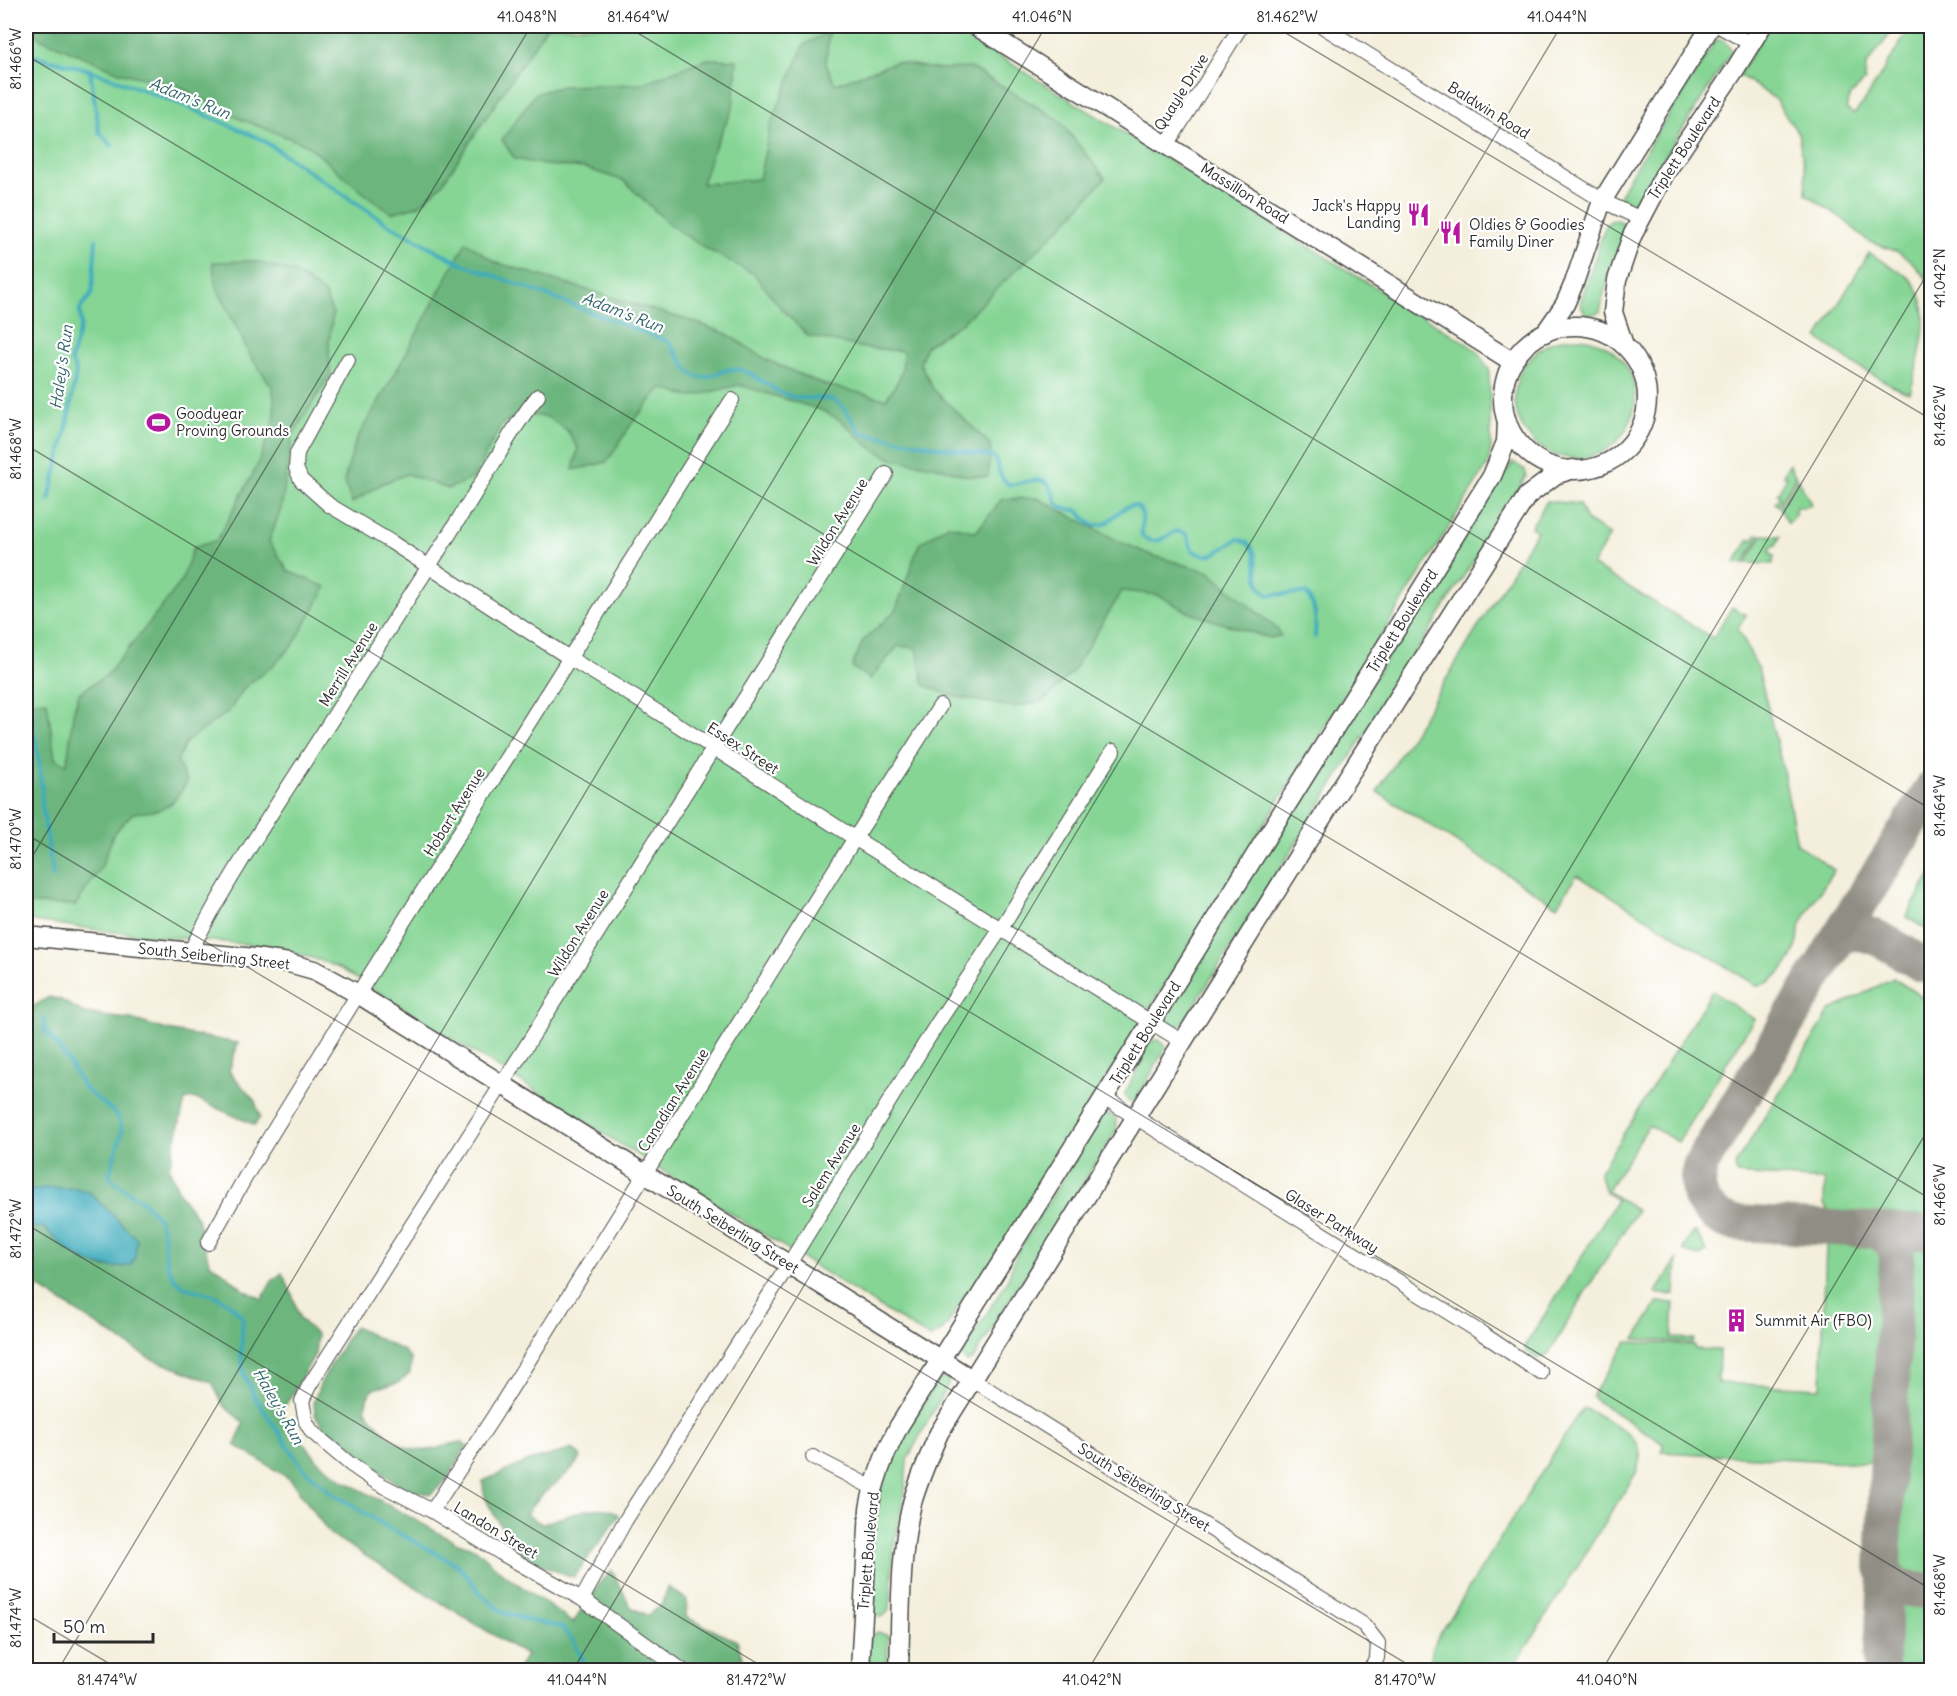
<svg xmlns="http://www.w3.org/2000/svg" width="1957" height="1696" font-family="Delius,sans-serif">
<rect width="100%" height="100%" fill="#fff"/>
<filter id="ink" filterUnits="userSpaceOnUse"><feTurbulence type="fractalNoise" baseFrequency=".0167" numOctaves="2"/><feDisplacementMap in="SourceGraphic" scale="12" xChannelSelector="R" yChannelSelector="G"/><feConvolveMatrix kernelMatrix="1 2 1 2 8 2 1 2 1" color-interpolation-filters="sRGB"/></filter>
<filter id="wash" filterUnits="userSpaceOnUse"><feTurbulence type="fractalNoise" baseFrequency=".008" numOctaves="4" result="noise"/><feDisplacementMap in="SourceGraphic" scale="24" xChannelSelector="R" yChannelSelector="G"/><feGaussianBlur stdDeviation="1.35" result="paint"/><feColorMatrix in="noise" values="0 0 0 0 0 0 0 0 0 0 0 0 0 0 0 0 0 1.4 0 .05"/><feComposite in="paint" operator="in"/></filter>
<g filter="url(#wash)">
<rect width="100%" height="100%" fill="#f4efdc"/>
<g fill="#86d595" stroke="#588060" stroke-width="1.5">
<path d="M26 26H950L1461 340 1476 350 1489 369 1491 447 1488 464 994 1259 963 1298 948 1324 941 1332 931 1338 915 1329 341 969C285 943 222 942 162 937 116 933 71 926 26 920Z"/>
<path d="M1769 26H1896L1866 66 1865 81 1851 95 1846 109 1854 114 1864 102 1911 26H1931V291L1926 278 1911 261 1898 252 1868 241 1843 219 1806 194 1805 170 1798 133 1774 98 1739 75Z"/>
<path d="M1716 40H1723L1732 51 1635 204 1629 206 1625 205 1619 197 1629 177Z"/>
<path d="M1615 219 1623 223 1624 233 1604 293 1600 312 1587 316 1580 304 1606 224Z"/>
<path d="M1869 253C1881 261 1903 271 1912 281 1936 309 1918 362 1910 393L1903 391 1855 365 1818 338Z"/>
<circle cx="1575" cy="398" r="60"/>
<path d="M1513 462 1525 470 1526 476 1517 491 1184 1022 1176 1027H1172L1166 1023 1165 1014 1400 637Z"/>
<path d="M1789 464 1796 477 1778 506 1775 503 1780 496 1777 494 1787 477 1783 475Z"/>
<path d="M1798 479 1811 504 1803 508 1796 507 1794 511 1796 514 1788 523 1780 508Z"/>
<path d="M1547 501 1579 504 1586 520 1610 535 1592 565 1713 638 1732 607 1746 615 1738 629 1758 668 1783 770 1797 844 1834 870C1825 885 1805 912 1800 927 1798 932 1799 940 1797 945 1792 961 1774 986 1756 985L1577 875 1557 906 1377 792 1537 531 1531 527Z"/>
<path d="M1757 534 1761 535 1743 564 1735 563 1749 539 1752 541Z"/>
<path d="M1763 535 1780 536 1776 546H1772L1770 550 1771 554 1774 555 1773 564 1746 563Z"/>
<path d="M1931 874V932L1906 917Z"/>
<path d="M1893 978 1931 1003V1223L1838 1218 1831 1216 1824 1204 1825 1180 1737 1174 1735 1165 1830 1011Z"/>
<path d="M1712 991 1754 1019 1678 1142 1649 1125 1607 1191 1637 1210 1582 1297 1580 1296 1582 1298 1547 1356 1538 1358 1526 1351 1525 1346 1617 1200 1605 1192 1599 1173Z"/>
<path d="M1158 1040 1166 1047 1164 1051 1136 1100 1130 1102 1127 1100 1125 1093 1142 1060 1144 1048 1150 1041Z"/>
<path d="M1105 1114 1112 1115 1116 1119 1117 1129 973 1359 967 1362 962 1357 963 1352 1007 1281 1017 1253 1100 1119Z"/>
<path d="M1696 1232 1707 1251 1699 1257 1684 1251 1683 1249 1693 1233Z"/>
<path d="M1832 1240C1850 1241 1885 1235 1889 1258L1879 1450C1876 1458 1873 1461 1865 1463L1662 1452 1664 1447 1663 1443 1594 1399 1592 1396 1627 1342 1694 1345 1695 1349 1719 1350 1718 1383 1821 1388 1826 1245Z"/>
<path d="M1917 1244H1932L1931 1579 1906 1576 1894 1572 1890 1562 1906 1269 1909 1252Z"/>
<path d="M1677 1260 1675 1295 1659 1294 1656 1292Z"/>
<path d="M1658 1302 1674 1303 1672 1338 1694 1339 1692 1343 1635 1339Z"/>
<path d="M942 1377 948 1380V1384L907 1460 905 1491 894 1544 890 1609 883 1616 879 1617 870 1609C872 1561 870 1508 889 1463 902 1434 921 1407 938 1380Z"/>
<path d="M1584 1408C1601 1417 1639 1433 1640 1454 1641 1460 1637 1467 1636 1473L1512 1670H1442L1431 1660 1432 1647 1577 1416Z"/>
<path d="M1900 1601 1931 1603V1670H1886L1889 1616 1892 1605Z"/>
<path d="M878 1632 888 1636 887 1670H867C868 1658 864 1636 878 1632Z"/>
</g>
<g fill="#6cb67e" stroke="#4c7054" stroke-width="1.5">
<path d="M31 26H547L442 184 420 205 392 213 365 194 307 145 240 119 178 86 122 73 39 38Z"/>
<path d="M829 31 826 64 835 84 896 62 934 69 971 68 1058 119 1105 178 1067 221 963 322 926 346 920 363 933 389 991 445 988 477 967 476 934 466 892 459 870 447 840 420 821 410 739 385 690 397 661 388 632 423 607 462 573 470 578 448 567 430 547 417 518 414 502 424 473 478 448 489 407 474 381 484 352 503 344 481 356 440 397 370 466 242 495 262 700 324 727 334 767 360 822 384 886 399C899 381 904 374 903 351L864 348 808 336 781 308 754 274 705 248 670 225 624 181 585 168 545 165 515 159 502 140 535 94 562 86 640 84 707 59 737 60 733 108 712 153 702 184 759 179 771 123 804 45Z"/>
<path d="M254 261 296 273 324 293 333 314 329 341 330 375 293 434 281 509 269 541 288 571 326 587 293 645 275 664 245 687 229 711 186 742 177 761 187 782C170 810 165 810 133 813L114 833 102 866 76 905 26 904V701H47L55 759 67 764 73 714 79 693 107 675 154 617 181 582 193 548 217 540 258 464 275 417 273 388 251 357 215 284 213 262Z"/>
<path d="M1037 498 1118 541 1151 555 1209 572 1277 629 1281 636 1269 638 1190 613 1158 595 1122 591 1073 671 1044 701 1013 707 952 696 924 685 917 648 898 646 870 679 852 667 863 641 896 610 919 544 948 525 976 532 1002 499Z"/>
<path d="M49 997 61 1000 82 1012 109 1017 131 1019 167 1030 238 1043 229 1071 255 1101 260 1117 255 1125 194 1098 185 1100 169 1168 181 1196 198 1219 209 1263 223 1272 244 1290 262 1299 272 1281 282 1273 292 1294 300 1319 317 1335 315 1354 281 1413 318 1461 343 1480 455 1542 476 1549 500 1571 573 1623 602 1580 612 1571 631 1607 648 1616 662 1604 668 1587 687 1600 686 1617 737 1641 746 1670H517L526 1655 330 1534 290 1479 235 1445 244 1423 223 1405 212 1382 147 1357 26 1279V1022L34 1006Z"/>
<path d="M355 1327 404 1351 411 1360 410 1373 398 1383 372 1389 367 1399 365 1409C381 1431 404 1457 434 1449 444 1447 452 1443 462 1442L467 1446 445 1482 431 1494 409 1491 390 1479 328 1434 315 1415 314 1401 321 1382 350 1332Z"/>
<path d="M573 1449 581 1457C565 1482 539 1490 526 1515L542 1524C560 1519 606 1497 619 1516L574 1577C534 1566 515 1553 495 1516 488 1503 482 1495 483 1481L529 1461Z"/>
</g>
<path fill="#3dabbc" stroke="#346b74" stroke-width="1.5" d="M45 1188H76L89 1192 137 1239 135 1257 131 1265C92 1275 69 1252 43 1227L26 1229V1191Z"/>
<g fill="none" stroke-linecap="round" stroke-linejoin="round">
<g stroke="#3dabbc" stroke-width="4">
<path d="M26 54 90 70 183 105 261 139 386 223 458 262 667 341C678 351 684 371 696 376 708 381 720 370 732 369 749 368 767 386 781 393 800 402 821 395 836 401 843 404 856 426 861 433L995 457C999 469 999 479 1010 485 1036 481 1048 470 1057 504L1066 509 1077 510 1092 525C1097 525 1102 526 1106 523 1114 518 1133 494 1141 512 1144 518 1141 529 1142 536 1156 547 1163 537 1177 531L1187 534 1192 550C1211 563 1221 548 1238 539 1264 545 1252 572 1261 588 1263 591 1266 593 1268 595L1306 593C1317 607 1316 620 1315 637"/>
<path d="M90 70 99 132 112 146"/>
<path d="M49 500 67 427 76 373 71 359 81 325 80 309 92 293 96 240"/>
<path d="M31 712 41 776 42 805 53 876"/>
<path d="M44 1018 45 1030 62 1052 85 1089 118 1116 122 1131 109 1176C124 1193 151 1201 160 1223 168 1241 161 1265 176 1280 187 1292 205 1291 218 1297 229 1302 236 1310 243 1318L241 1355 244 1375 256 1399 303 1468 332 1493 389 1528 458 1565 482 1595 502 1612 531 1621 561 1627 574 1642 583 1660 581 1670"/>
</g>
<g stroke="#908d84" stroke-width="36">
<path d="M1834 944 1932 789"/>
<path d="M1921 964C1900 951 1862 920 1838 939L1703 1161C1689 1189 1705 1216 1734 1223L1932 1233"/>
<path d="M1871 1230C1885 1234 1894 1241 1897 1256L1883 1567C1891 1591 1910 1590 1932 1591"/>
<path d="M1881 1670 1886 1575"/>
</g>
</g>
</g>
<g filter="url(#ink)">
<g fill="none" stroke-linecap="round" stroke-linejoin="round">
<defs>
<g id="street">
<path d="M1322 26 1605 202 1641 219"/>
<path d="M1719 26 1751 44"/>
<path d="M1167 145 1241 26"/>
<path d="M348 360 297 453 296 468 301 480 329 505 391 542 571 659 634 697 856 839 1183 1042"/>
<path d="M190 952C240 854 308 760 366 665 405 603 445 542 483 480 501 452 516 422 538 396"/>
<path d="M1105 1098 1483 1334 1541 1373"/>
<path d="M208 1243 250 1169 358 994 732 400"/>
<path d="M973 1380 1364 1625 1378 1643 1377 1658 1370 1670"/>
<path d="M813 1457 873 1488"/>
<path d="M432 1511 494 1416 832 874 940 706"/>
<path d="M582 1599 625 1521 789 1264 937 1024 1000 930 1113 751"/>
<path d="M682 1670 582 1599 501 1553 432 1511 376 1482 350 1464 312 1432 306 1422 302 1401 309 1386 525 1048 886 474"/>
</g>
<g id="secondary">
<path d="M976 26 1513 362"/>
<circle cx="1575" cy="398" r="72"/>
<path d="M1545 333 1565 304 1574 283 1602 201 1711 26"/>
<path d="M1624 345 1613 312 1617 280 1632 236 1664 175 1734 71 1762 26"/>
<path d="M26 936 255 958 289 963 314 970 358 994 973 1380"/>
<path d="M860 1670 869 1509C874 1479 885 1453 899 1426L1492 476 1506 442 1507 421"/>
<path d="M899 1670C901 1615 899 1557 912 1503 919 1479 929 1456 939 1433L1335 797 1527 496 1555 475 1573 469"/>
</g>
</defs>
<use href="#street" stroke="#494846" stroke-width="16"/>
<use href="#secondary" stroke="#494846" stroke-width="21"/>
<use href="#street" stroke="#fff" stroke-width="14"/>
<use href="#secondary" stroke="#fff" stroke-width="18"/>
</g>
</g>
<path fill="none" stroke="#2b2b2b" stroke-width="1.5" stroke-opacity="0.45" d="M626 26 1932 810M1274 26 1932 420M1923 26 1932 31M26 55 1932 1200M26 445 1932 1590M26 834 1417 1670M26 867 531 26M26 1224 768 1670M26 1614 120 1670M58 1670 1046 26M573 1670 1561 26M1088 1670 1932 266M1602 1670 1932 1123"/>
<defs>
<symbol id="restaurant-bare" viewBox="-9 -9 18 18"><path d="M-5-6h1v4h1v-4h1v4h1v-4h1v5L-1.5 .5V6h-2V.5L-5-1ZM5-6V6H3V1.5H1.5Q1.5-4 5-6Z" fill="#b5179e" stroke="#fff" stroke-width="2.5" paint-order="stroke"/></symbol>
<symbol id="stadium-bare" viewBox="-9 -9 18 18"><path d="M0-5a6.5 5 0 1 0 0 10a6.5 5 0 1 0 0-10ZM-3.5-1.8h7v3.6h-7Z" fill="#b5179e" stroke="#fff" stroke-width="2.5" paint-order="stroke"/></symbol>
<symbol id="building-bare" viewBox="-9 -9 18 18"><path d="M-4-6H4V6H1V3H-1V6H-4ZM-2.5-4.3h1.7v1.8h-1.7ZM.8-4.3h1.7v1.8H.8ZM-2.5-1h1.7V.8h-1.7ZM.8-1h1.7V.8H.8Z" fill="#b5179e" stroke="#fff" stroke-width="2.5" paint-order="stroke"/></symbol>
</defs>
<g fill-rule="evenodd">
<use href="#restaurant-bare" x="1402" y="198" width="33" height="33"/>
<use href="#restaurant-bare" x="1434" y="216" width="33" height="33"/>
<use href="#stadium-bare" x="142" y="406" width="33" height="33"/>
<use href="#building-bare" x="1720" y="1304" width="33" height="33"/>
</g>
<g text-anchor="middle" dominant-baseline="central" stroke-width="4.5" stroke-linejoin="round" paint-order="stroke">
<g font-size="15" fill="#2b2b2b" stroke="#fff">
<text transform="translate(1181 92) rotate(-58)">Quayle Drive</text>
<text transform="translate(1489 110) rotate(32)">Baldwin Road</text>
<text transform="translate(1684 148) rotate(-57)">Triplett Boulevard</text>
<text transform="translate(1245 193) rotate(32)">Massillon Road</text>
<text transform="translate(837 522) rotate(-58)">Wildon Avenue</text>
<text transform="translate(1402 621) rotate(-58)">Triplett Boulevard</text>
<text transform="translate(348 664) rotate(-58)">Merrill Avenue</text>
<text transform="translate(743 748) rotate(33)">Essex Street</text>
<text transform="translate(454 812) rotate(-58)">Hobart Avenue</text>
<text transform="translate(578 933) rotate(-58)">Wildon Avenue</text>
<text transform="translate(214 956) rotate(6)">South Seiberling Street</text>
<text transform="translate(1145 1033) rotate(-58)">Triplett Boulevard</text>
<text transform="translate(673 1100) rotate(-58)">Canadian Avenue</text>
<text transform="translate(831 1165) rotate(-58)">Salem Avenue</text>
<text transform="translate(1332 1221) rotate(32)">Glaser Parkway</text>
<text transform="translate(733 1229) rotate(32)">South Seiberling Street</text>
<text transform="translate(1144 1487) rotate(32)">South Seiberling Street</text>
<text transform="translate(496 1530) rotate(31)">Landon Street</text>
<text transform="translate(868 1551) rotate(-85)">Triplett Boulevard</text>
</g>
<g font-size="15" fill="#2b2b2b" stroke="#fff" text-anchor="start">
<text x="1401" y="205" text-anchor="end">Jack's Happy<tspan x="1401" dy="17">Landing</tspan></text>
<text x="1469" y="224">Oldies &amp; Goodies<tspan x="1469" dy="17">Family Diner</tspan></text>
<text x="176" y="413">Goodyear<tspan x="176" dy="17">Proving Grounds</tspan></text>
<text x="1755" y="1320">Summit Air (FBO)</text>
</g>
<g font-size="16" font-style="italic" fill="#33656c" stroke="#fff">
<text transform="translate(190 98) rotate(22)">Adam's Run</text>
<text transform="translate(623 312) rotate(21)">Adam's Run</text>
<text transform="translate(61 367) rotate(-82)">Haley's Run</text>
<text transform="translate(279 1406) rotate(60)">Haley's Run</text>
</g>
</g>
<rect width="1957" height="1696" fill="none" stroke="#fff" stroke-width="66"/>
<path d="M54 1633v9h99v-9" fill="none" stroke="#2b2b2b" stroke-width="3"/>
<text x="63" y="1633" font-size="18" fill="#2b2b2b" stroke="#ffffff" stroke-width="4.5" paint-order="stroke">50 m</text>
<rect x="33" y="33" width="1891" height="1630" fill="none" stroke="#2b2b2b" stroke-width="2"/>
<g font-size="15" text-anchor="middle" fill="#2b2b2b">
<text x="527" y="22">41.048°N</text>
<text x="638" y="22">81.464°W</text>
<text x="1042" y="22">41.046°N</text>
<text x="1287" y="22">81.462°W</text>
<text x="1557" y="22">41.044°N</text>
<text transform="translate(16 59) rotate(-90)" y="5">81.466°W</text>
<text transform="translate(1940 278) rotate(-90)" y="5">41.042°N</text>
<text transform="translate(1940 416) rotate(-90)" y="5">81.462°W</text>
<text transform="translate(16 449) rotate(-90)" y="5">81.468°W</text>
<text transform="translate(1940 806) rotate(-90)" y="5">81.464°W</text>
<text transform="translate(16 839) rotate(-90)" y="5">81.470°W</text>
<text transform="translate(1940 1195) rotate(-90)" y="5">81.466°W</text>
<text transform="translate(16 1229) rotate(-90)" y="5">81.472°W</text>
<text transform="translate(1940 1585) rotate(-90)" y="5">81.468°W</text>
<text transform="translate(16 1618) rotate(-90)" y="5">81.474°W</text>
<text x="107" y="1685">81.474°W</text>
<text x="577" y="1685">41.044°N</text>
<text x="756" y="1685">81.472°W</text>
<text x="1092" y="1685">41.042°N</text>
<text x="1405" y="1685">81.470°W</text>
<text x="1607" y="1685">41.040°N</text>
</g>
</svg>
